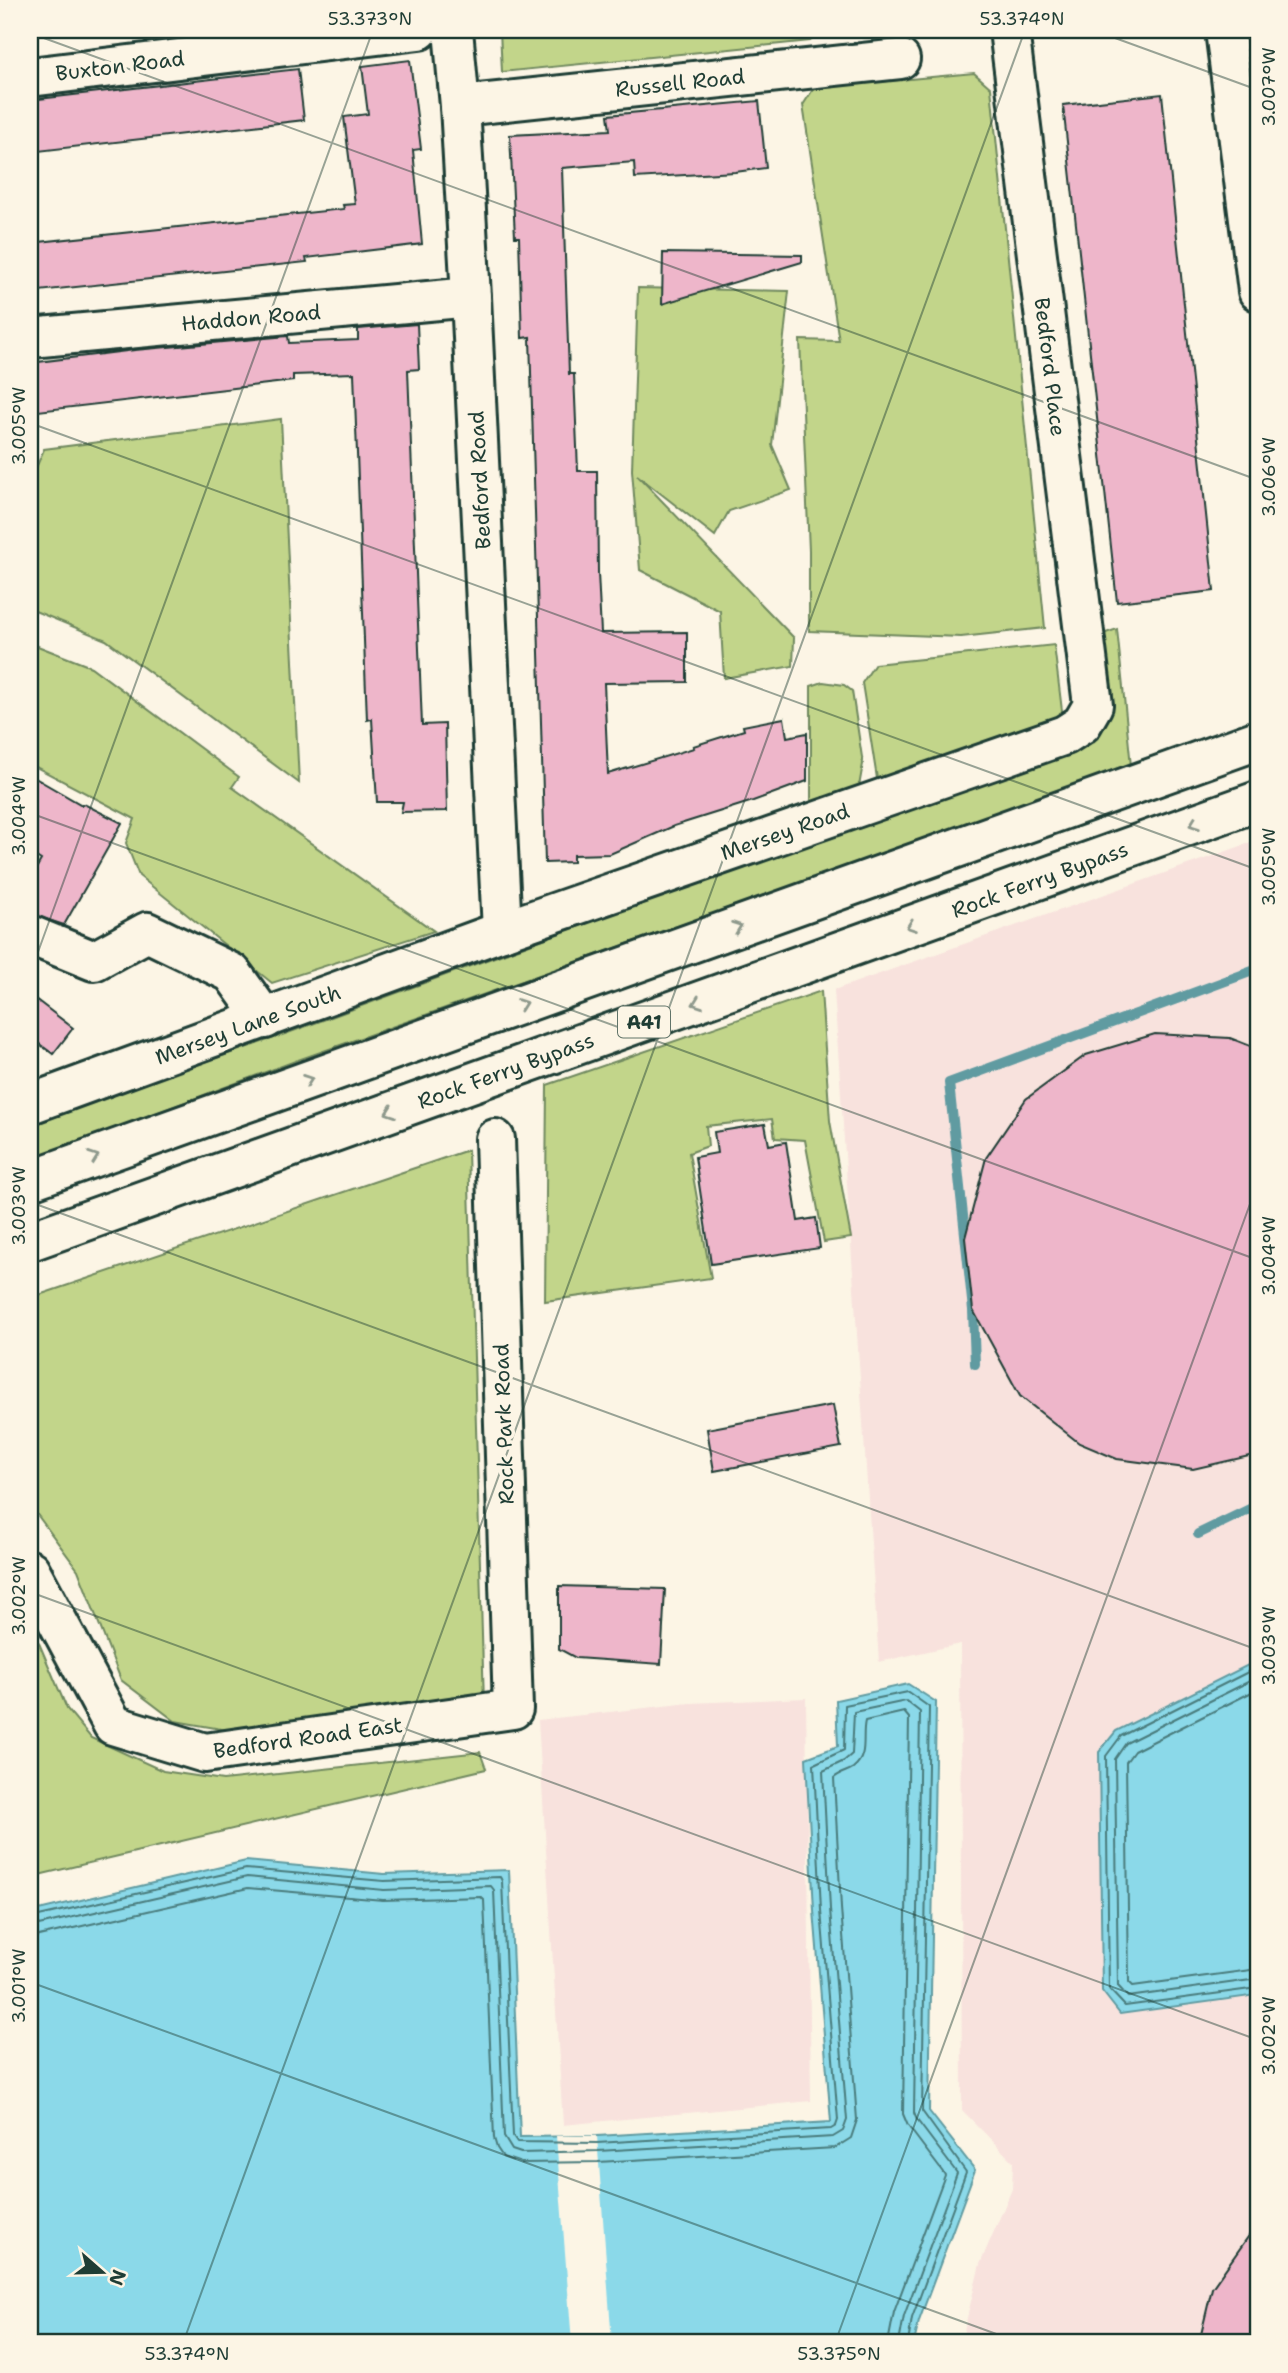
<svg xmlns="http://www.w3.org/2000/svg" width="1288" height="2373" font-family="'Shantell Sans',sans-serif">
<rect width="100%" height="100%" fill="#fcf5e5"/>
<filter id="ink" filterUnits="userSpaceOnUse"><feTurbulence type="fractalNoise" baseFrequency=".0143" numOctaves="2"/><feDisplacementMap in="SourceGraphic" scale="14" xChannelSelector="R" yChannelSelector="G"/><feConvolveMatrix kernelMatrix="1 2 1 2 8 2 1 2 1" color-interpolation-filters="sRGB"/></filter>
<g filter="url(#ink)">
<g fill="#f8e2dd">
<path d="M1258 840V2343H961L980 2264 1012 2189 1013 2162 962 2110 960 1644 879 1662 834 990Z"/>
<path d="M806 1698 811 2101 563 2125 538 1720 690 1703Z"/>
</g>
<g fill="#c2d58a" stroke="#70895f" stroke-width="2">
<path d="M500 30H823L810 41 502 72Z"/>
<path d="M974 73 991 88 1045 628 961 637 809 631V551L800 340 839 341 803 105 814 88Z"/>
<path d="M638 288 789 291 772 445 791 490 729 511 715 536 637 475 794 638 793 666 724 678 720 611 640 570 632 470Z"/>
<path d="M281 419 299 783 106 640 30 609V482L44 449Z"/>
<path d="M1117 629 1131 766 298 1060 30 1160V1123L285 1034 617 912 1067 755 1103 728 1110 690 1103 634Z"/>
<path d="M30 643 91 667 239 777 232 787 434 931 272 983 139 876 126 843 135 819 30 764Z"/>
<path d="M1054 645 1063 719 878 785 862 683 875 664Z"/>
<path d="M823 682 844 685 852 691 863 764 858 792 811 810V686Z"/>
<path d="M821 991 830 1121 851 1238 824 1242 805 1140 775 1138 772 1119 706 1126 708 1146 689 1153 711 1278 545 1301 547 1085Z"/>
<path d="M468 1150 484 1704 256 1735 175 1721 121 1680 78 1570 30 1505V1298Z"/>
<path d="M30 1622 67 1709 91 1738 163 1771 223 1780 480 1752 486 1769 30 1877Z"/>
</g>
<g fill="#8bd9e9" stroke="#609ba1" stroke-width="2">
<path d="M1258 1660V1995L1120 2014 1102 1991 1099 1752 1116 1731Z"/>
<path d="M908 1684 936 1702 929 2111 975 2170 919 2321 914 2343H30V1912L246 1861 384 1874 509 1870 520 2137 597 2136 831 2122 814 1910 806 1758 838 1746 836 1700Z"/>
</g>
<path fill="#fcf5e5" d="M556 2136H597L612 2343H572Z"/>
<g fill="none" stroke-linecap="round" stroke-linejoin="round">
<g stroke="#4a7b7c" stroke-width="2">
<path d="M1258 1667 1121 1736 1106 1756 1109 1989 1125 2006 1258 1988"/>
<path d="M1258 1677 1126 1743 1115 1759 1118 1986 1128 1997 1258 1979"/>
<path d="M1258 1689 1134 1751 1126 1762 1129 1982 1133 1986 1258 1969"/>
<path d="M30 1918 246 1869 384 1881 500 1877 502 1881 513 2136 517 2142 597 2143 831 2129 836 2126 838 2120 821 1910 814 1764 844 1750 845 1705 908 1692 929 1707 922 2111 966 2172 912 2318 908 2343"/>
<path d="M30 1927 247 1877 384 1890 491 1886 494 1890 504 2137 512 2150 521 2153 598 2151 833 2137 843 2131 847 2120 830 1909 823 1771 844 1761 852 1754 854 1712 906 1701 920 1712 914 2113 917 2120 957 2173 904 2316 899 2343"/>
<path d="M30 1938 248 1888 383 1900 481 1897 484 1900 494 2138 497 2148 503 2157 521 2163 598 2162 835 2148 851 2138 857 2120 841 1908 834 1778C839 1773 847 1772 853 1768 869 1756 861 1737 865 1721L904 1712 909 1718 903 2114 908 2126 945 2175 894 2312 888 2343"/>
</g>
<g stroke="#609ba1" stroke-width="10">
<path d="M975 1364 973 1310 949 1083 1258 969"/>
<path d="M1198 1534 1258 1505"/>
</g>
</g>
<g fill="#eeb6ca" stroke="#1f3d34" stroke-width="2">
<path d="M410 60 421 149 413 150 422 244 306 258 307 262 30 292V243L344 209 343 205 355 204 344 117 368 114 362 66Z"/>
<path d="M298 69 304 120 30 152V100Z"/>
<path d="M1162 94 1214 591 1117 602 1063 105Z"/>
<path d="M759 101 766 168 735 172 635 178 634 162 562 168 569 374H574L578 471H597L598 573 601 633 687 632V682L604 683 608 774 694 748 693 746 744 730 743 726 784 718 787 737 807 733V781L753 801 674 826 610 854 573 855V862L545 863 530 337 522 338 519 237H515L510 135 610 130 608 115Z"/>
<path d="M663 253 802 255V262L662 304Z"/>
<path d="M417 324 419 369 408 370 422 725 445 724 447 811 401 812 403 802H377L372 719 367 720 354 373 293 375V381L30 412V363L135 350 288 336 289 343 358 340V329Z"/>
<path d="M30 775 82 805 84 804 122 823 64 925 30 914V879L41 860 30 853Z"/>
<path d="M30 995 73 1028 53 1054 30 1037Z"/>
<path d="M1155 1034 1230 1038 1258 1049V1454L1193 1469 1117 1459 1079 1443 1020 1396 973 1310 965 1238 986 1158 1026 1099 1086 1055Z"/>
<path d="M765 1124 769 1145 786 1142 798 1221 816 1218 820 1248 711 1264 695 1157 717 1153 714 1132Z"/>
<path d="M833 1405 841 1447 714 1471 707 1429Z"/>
<path d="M559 1586 665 1589 661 1664 576 1658 559 1649Z"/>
<path d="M1258 2223V2343H1199L1212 2288Z"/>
</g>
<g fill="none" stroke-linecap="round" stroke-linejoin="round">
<defs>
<g id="minor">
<path d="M453 30 460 106 471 297 502 931"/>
<path d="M1225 30 1258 291"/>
<path d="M30 77 419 30"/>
<path d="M460 106 900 59"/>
<path d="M30 338 471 297"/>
<path d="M30 935 94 961 147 932 232 973 265 1019"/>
<path d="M30 1104 502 931 1065 735 1082 724 1093 705 1009 30"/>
<path d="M30 1570 113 1725 205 1753 513 1709 495 1139"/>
</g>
<g id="highway">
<path d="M30 1180 1258 740"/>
<path d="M30 1241 1258 801"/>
</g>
</defs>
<use href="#minor" stroke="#1f3d34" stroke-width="44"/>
<use href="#highway" stroke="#1f3d34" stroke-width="44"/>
<use href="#minor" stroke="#fcf5e5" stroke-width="38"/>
<use href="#highway" stroke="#fcf5e5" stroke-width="38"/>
</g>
<defs><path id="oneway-chevron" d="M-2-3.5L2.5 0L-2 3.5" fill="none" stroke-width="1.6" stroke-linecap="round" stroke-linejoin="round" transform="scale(1.75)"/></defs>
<g stroke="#8e998c">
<use href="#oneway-chevron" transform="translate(1194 824) rotate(160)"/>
<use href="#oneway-chevron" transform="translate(911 926) rotate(160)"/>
<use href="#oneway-chevron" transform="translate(737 927) rotate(-20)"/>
<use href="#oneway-chevron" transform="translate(697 1003) rotate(160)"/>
<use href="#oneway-chevron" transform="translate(522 1004) rotate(-20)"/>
<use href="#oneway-chevron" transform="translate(308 1080) rotate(-20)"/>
<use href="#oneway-chevron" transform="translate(390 1112) rotate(160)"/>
<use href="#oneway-chevron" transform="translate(94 1157) rotate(-20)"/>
</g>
</g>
<path fill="none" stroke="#1f3d34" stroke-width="2" stroke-opacity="0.45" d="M1093 30 1258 90M30 33 1258 480M30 423 1258 870M30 813 1258 1260M30 974 373 30M30 1202 1258 1650M30 1592 1258 2040M30 1982 1021 2343M183 2343 1025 30M835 2343 1258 1182"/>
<g text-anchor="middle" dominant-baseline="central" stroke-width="7" stroke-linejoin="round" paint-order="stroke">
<rect fill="#fcf5e5" stroke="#617469" stroke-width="2" x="618" y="1006.5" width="52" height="31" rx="5"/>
<g font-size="19" font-weight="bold" fill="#1f3d34">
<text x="644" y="1022">A41</text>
</g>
<g font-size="21" fill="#1f3d34" stroke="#fcf5e5">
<text transform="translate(120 66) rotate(-7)">Buxton Road</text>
<text transform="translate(680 83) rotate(-6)">Russell Road</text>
<text transform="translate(251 318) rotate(-5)">Haddon Road</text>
<text transform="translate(1050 367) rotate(83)">Bedford Place</text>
<text transform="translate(480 480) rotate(-93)">Bedford Road</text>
<text transform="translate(785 832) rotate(-19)">Mersey Road</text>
<text transform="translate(1040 880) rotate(-20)">Rock Ferry Bypass</text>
<text transform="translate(248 1025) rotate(-20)">Mersey Lane South</text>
<text transform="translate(506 1071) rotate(-20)">Rock Ferry Bypass</text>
<text transform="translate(504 1424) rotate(-92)">Rock Park Road</text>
<text transform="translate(308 1738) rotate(-8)">Bedford Road East</text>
</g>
</g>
<rect width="1288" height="2373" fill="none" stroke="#fcf5e5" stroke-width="77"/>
<g transform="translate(102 2272) rotate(110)" stroke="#fcf5e5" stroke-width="5" paint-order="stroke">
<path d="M0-5L12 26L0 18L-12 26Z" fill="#1f3d34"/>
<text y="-10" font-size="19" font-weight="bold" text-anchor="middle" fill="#1f3d34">N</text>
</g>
<rect x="38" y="38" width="1212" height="2296" fill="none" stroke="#1f3d34" stroke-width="2.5"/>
<g font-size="18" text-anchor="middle" fill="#1f3d34">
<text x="370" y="25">53.373°N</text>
<text x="1022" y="25">53.374°N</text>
<text transform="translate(1269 87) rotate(-90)" y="6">3.007°W</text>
<text transform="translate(19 426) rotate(-90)" y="6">3.005°W</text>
<text transform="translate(1269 477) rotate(-90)" y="6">3.006°W</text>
<text transform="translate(19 816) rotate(-90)" y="6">3.004°W</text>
<text transform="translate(1269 867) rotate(-90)" y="6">3.005°W</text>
<text transform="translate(19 1206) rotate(-90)" y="6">3.003°W</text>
<text transform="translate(1269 1256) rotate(-90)" y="6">3.004°W</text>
<text transform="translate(19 1596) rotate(-90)" y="6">3.002°W</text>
<text transform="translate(1269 1646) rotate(-90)" y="6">3.003°W</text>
<text transform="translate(19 1986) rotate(-90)" y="6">3.001°W</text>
<text transform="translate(1269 2036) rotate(-90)" y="6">3.002°W</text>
<text x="187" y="2360">53.374°N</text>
<text x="839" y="2360">53.375°N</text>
</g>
</svg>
